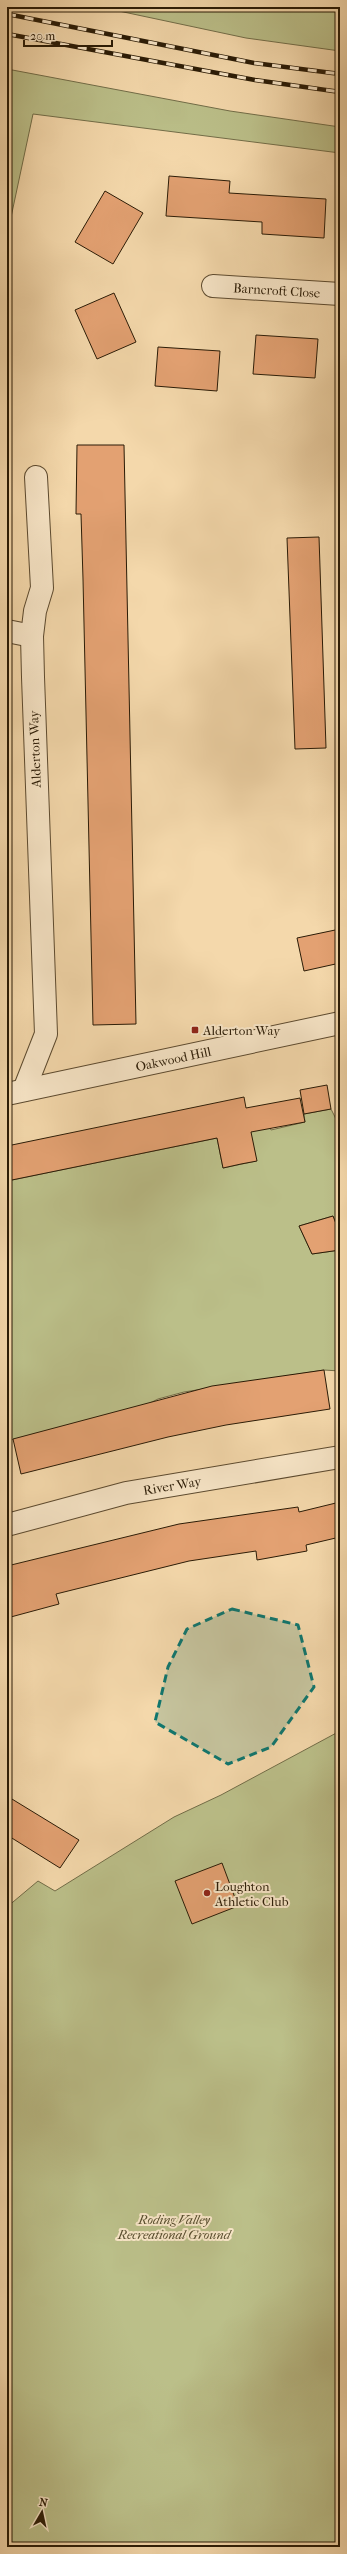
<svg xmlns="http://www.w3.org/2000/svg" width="347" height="2554" font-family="'IM FELL French Canon',serif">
<rect width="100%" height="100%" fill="#f4d8ab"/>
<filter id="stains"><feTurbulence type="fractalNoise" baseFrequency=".005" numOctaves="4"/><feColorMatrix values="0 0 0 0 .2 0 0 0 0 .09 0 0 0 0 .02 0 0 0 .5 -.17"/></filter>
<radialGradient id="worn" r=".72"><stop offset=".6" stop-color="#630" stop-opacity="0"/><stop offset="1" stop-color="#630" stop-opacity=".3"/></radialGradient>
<g fill="#bbbf89" stroke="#726d48">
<path d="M100 7H340V51L246 38Z"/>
<path d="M7 69 230 111 340 127V153L33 114 7 236Z"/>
<path d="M331 1109 340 1127V1234L333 1216 299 1226 312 1254 340 1250V1371L324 1370 184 1392 158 1399 146 1405 7 1441V1181L217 1138 223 1168 256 1161 248 1118 264 1117 271 1130 305 1122 304 1114Z"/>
<path d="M340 1731V2547H7V1907L38 1881 55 1891 174 1817 221 1795Z"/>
</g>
<g fill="#e3a172" stroke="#2a1b06">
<path d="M169 176 230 181 229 193 326 199 324 238 262 234V222L166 216Z"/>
<path d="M105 191 143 213 113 264 75 242Z"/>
<path d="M114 293 136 342 97 359 75 310Z"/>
<path d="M256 335 318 339 315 378 253 374Z"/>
<path d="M158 347 220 351 217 391 155 386Z"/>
<path d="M77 445H124L136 1024 93 1025 83 579 81 514H76Z"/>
<path d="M319 537 326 748 295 749 287 538Z"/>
<path d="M340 929V963L304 971 297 938Z"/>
<path d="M327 1085 331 1109 304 1114 300 1090Z"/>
<path d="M244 1097 246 1108 300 1098 305 1122 251 1132 257 1161 241 1164 223 1168 217 1138 7 1181V1146Z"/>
<path d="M333 1216 340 1234V1250L312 1254 299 1226Z"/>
<path d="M324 1370 330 1409 226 1425 168 1437 21 1474 13 1439 212 1386Z"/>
<path d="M340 1502V1537L306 1545 307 1551 257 1560 256 1551 189 1561 56 1594 59 1604 7 1618V1566L179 1524 298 1507 299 1512Z"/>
<path d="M7 1796 79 1840 60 1868 7 1835Z"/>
<path d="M222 1863 238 1906 192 1924 175 1881Z"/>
</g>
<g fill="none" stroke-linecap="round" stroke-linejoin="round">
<defs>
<g id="minor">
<path id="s1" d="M213 286 340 294"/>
<path d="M7 631 32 636"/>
<path d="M24 1090 46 1034 33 677 32 636 35 611 42 588 36 477"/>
<path id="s2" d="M7 1094 340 1023"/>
<path id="s3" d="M7 1525 126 1493 340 1457"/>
</g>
</defs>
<use href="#minor" stroke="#5c4a2f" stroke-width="24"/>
<use href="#minor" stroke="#f8e6c8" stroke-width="22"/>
<defs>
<g id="rail">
<path d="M7 14 254 63 340 74"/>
<path d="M7 34 255 80 340 92"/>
</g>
</defs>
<use href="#rail" stroke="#2a1b06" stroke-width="4.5"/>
<use href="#rail" stroke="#f8e6c8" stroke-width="3" stroke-dasharray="9" stroke-linecap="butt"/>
</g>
<path fill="#0f766e" fill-opacity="0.2" stroke="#0f766e" stroke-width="3" stroke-dasharray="8 5" stroke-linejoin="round" d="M232 1609 298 1625 314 1687 271 1747 228 1764 155 1722 168 1667 187 1629Z"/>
<g fill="#8f2418" stroke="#f8e6c8" stroke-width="1.5">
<rect x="191" y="1026" width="8" height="8" rx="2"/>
<circle cx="207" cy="1893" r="4"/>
</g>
<g text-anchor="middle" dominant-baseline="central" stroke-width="4" stroke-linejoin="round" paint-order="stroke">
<g font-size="13" fill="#2a1b06" stroke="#f8e6c8">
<text stroke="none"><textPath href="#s1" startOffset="64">Barncroft Close</textPath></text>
<text transform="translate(35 749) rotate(-92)">Alderton Way</text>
<text stroke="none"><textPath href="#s2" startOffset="170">Oakwood Hill</textPath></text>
<text stroke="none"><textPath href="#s3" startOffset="170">River Way</textPath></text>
</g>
<g font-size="13" fill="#2a1b06" stroke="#f8e6c8" text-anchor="start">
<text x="203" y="1030">Alderton Way</text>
<text x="215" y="1886">Loughton<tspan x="215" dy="15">Athletic Club</tspan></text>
</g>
<g font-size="13" font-style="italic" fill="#564c2d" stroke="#f8e6c8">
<text x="174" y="2219">Roding Valley<tspan x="174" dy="15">Recreational Ground</tspan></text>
</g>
</g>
<rect width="347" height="2554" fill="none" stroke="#f4d8ab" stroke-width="24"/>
<rect x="8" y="8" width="331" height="2538" fill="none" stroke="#2a1b06" stroke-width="2"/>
<rect x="12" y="12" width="323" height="2530" fill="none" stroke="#2a1b06"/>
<g transform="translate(42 2512) rotate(9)" stroke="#f8e6c8" stroke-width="3" paint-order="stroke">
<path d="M0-3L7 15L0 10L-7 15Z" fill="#2a1b06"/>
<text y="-6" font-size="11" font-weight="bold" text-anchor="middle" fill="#2a1b06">N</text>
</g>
<path d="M24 40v6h88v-6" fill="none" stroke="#2a1b06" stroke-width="2"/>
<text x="30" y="40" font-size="12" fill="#2a1b06" stroke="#f8e6c8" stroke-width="3" paint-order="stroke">20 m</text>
<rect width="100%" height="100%" filter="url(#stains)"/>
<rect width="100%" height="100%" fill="url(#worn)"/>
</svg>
